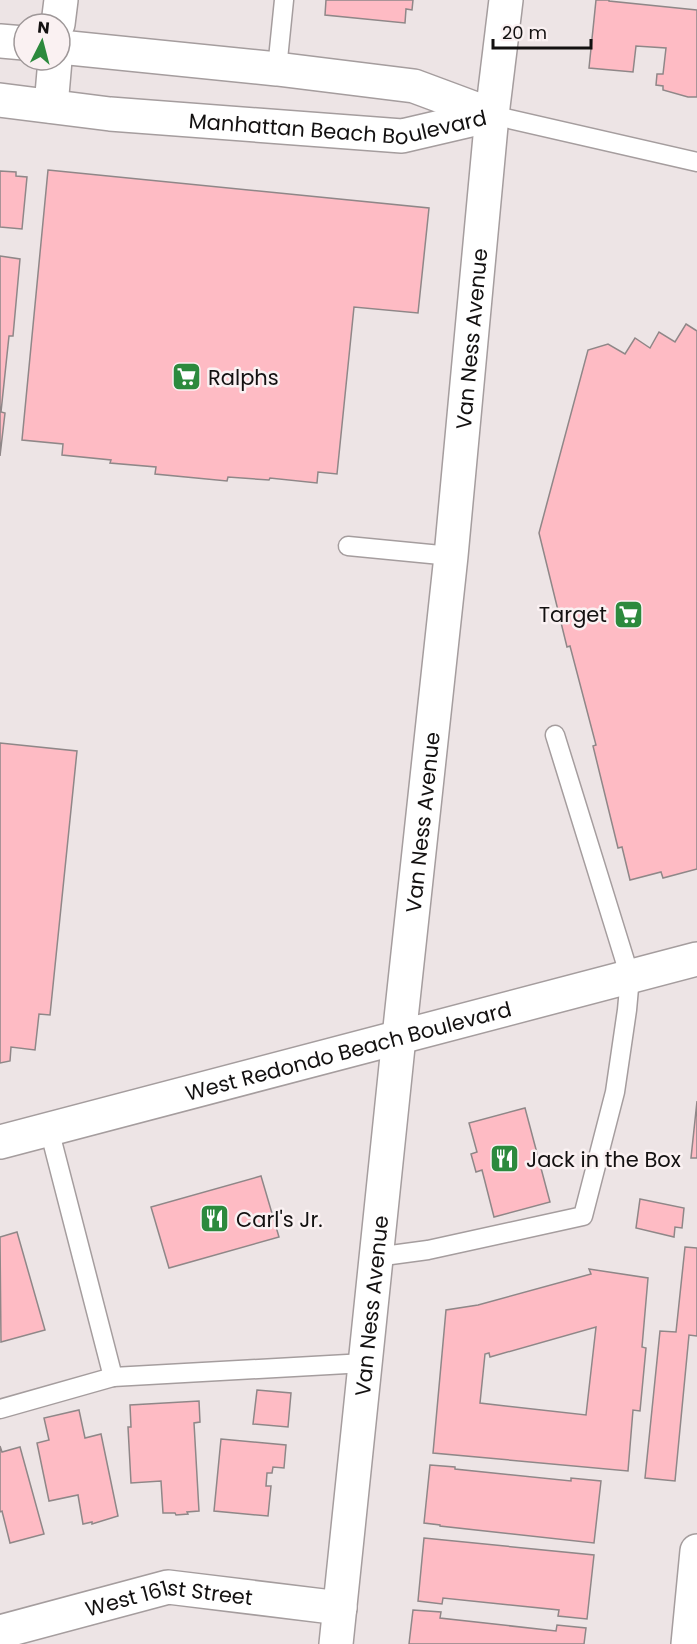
<svg xmlns="http://www.w3.org/2000/svg" width="697" height="1644" font-family="Poppins,sans-serif">
<rect width="100%" height="100%" fill="#ede4e5"/>
<g fill="#febbc4" stroke="#8f8788" stroke-width="1.5" fill-rule="evenodd">
<path d="M326 0H413L412 10 406 9 405 23 325 15Z"/>
<path d="M596 0H609V1L697 10V97H688L663 90V86L656 85 657 74H663L666 48 636 46 633 72 589 68Z"/>
<path d="M48 170 429 208 418 313 354 307 337 474 318 472 317 483 270 478 269 480 228 477 227 481 155 474 156 467 110 463 111 460 62 455 63 444 22 440Z"/>
<path d="M0 171 16 172V176L27 177 22 229 0 227Z"/>
<path d="M0 256 20 259 13 336H9L1 412 5 413 0 456Z"/>
<path d="M686 324 697 331V869L663 878 661 872 630 880 622 847 618 848 593 746 596 745 570 646 567 647 539 533 588 350 608 344 625 354 635 338 650 348 659 332 675 342Z"/>
<path d="M0 743 77 751 50 1015 39 1014 35 1050 11 1047 10 1061 0 1063Z"/>
<path d="M697 1101V1158H691Z"/>
<path d="M525 1108 550 1202 494 1217 482 1170 476 1172 471 1154 477 1152 469 1123Z"/>
<path d="M261 1176 279 1237 169 1268 151 1207Z"/>
<path d="M640 1199 684 1208 682 1228 675 1227 674 1237 636 1228Z"/>
<path d="M17 1232 45 1330 1 1342 0 1237Z"/>
<path d="M685 1247 697 1248V1336L689 1335 675 1481 645 1478 660 1331 676 1332Z"/>
<path d="M589 1269 648 1278 642 1347 646 1348 640 1411 633 1410 628 1471 433 1453 446 1310 478 1305 591 1274ZM596 1327 586 1415 480 1403 485 1354 489 1353 490 1357Z"/>
<path d="M257 1390 291 1393 288 1427 253 1424Z"/>
<path d="M199 1401 200 1422 194 1423 199 1511 187 1512 188 1514 176 1515 175 1513H163L161 1481 131 1483 128 1427H131L130 1405Z"/>
<path d="M79 1410 85 1438 101 1434 118 1516 92 1524V1522L83 1524 78 1495 49 1501 37 1443 49 1440 44 1418Z"/>
<path d="M221 1439 286 1445 284 1468 273 1467 272 1473H267L266 1486H271L268 1516 214 1511Z"/>
<path d="M0 1446 2 1452 20 1447 44 1534 10 1543 2 1511 0 1512Z"/>
<path d="M430 1465 455 1467V1469L571 1481V1478L601 1481 594 1543 440 1526V1525L424 1523Z"/>
<path d="M424 1538 594 1555 587 1619 558 1616 559 1610 443 1598 442 1604 418 1601Z"/>
<path d="M413 1610 441 1612 440 1618 556 1631 557 1625 586 1628 584 1644H409Z"/>
</g>
<g fill="none" stroke-linecap="round" stroke-linejoin="round">
<defs>
<g id="service">
<path d="M277 69 284 0"/>
<path d="M492 115 697 162"/>
<path d="M348 546 451 556"/>
<path d="M49 1129 113 1377"/>
<path d="M376 1257 428 1250 583 1216 615 1092 627 1010 630 977 555 735"/>
<path d="M0 1409 113 1377 365 1363"/>
</g>
<g id="minor">
<path d="M58 24 61 0"/>
<path d="M51 106 55 60"/>
<path id="s1" d="M0 1632 168 1587 340 1608"/>
<path d="M688 1644 697 1551"/>
</g>
<g id="secondary">
<path d="M492 115 506 0"/>
<path id="s2" d="M336 1644 399 1037"/>
</g>
<g id="primary">
<path d="M0 41 24 43"/>
<path d="M60 47 277 69 414 86 492 115"/>
<path id="s3" d="M0 100 110 114 402 136 492 115"/>
<path id="s4" d="M399 1037 451 556 492 115"/>
<path id="s5" d="M0 1142 697 959"/>
</g>
</defs>
<use href="#service" stroke="#a59d9e" stroke-width="21"/>
<use href="#minor" stroke="#a59d9e" stroke-width="36"/>
<use href="#secondary" stroke="#a59d9e" stroke-width="36"/>
<use href="#primary" stroke="#a59d9e" stroke-width="36"/>
<use href="#service" stroke="#fff" stroke-width="18"/>
<use href="#minor" stroke="#fff" stroke-width="33"/>
<use href="#secondary" stroke="#fff" stroke-width="33"/>
<use href="#primary" stroke="#fff" stroke-width="33"/>
</g>
<defs>
<symbol id="supermarket-square" viewBox="-11 -11 22 22"><rect x="-9" y="-9" width="18" height="18" rx="4" fill="#2c8a3d" stroke="#faf1f2"/><path d="M-6-5.5h2.5l.6 2H6L4.5 2H-2.5L-4.4-4H-6ZM-1.5 3.2a1.3 1.3 0 1 0 .1 0ZM3 3.2a1.3 1.3 0 1 0 .1 0Z" fill="#fff"/></symbol>
<symbol id="restaurant-square" viewBox="-11 -11 22 22"><rect x="-9" y="-9" width="18" height="18" rx="4" fill="#2c8a3d" stroke="#faf1f2"/><path d="M-5-6h1v4h1v-4h1v4h1v-4h1v5L-1.5 .5V6h-2V.5L-5-1ZM5-6V6H3V1.5H1.5Q1.5-4 5-6Z" fill="#fff"/></symbol>
</defs>
<g fill-rule="evenodd">
<use href="#supermarket-square" x="170" y="360" width="33" height="33"/>
<use href="#supermarket-square" x="612" y="598" width="33" height="33"/>
<use href="#restaurant-square" x="488" y="1142" width="33" height="33"/>
<use href="#restaurant-square" x="198" y="1202" width="33" height="33"/>
</g>
<g text-anchor="middle" dominant-baseline="central" stroke-width="5" stroke-linejoin="round" paint-order="stroke">
<g font-size="21" fill="#131111" stroke="#faf1f2">
<text stroke="none"><textPath href="#s3" startOffset="340">Manhattan Beach Boulevard</textPath></text>
<text stroke="none"><textPath href="#s4" startOffset="702">Van Ness Avenue</textPath></text>
<text stroke="none"><textPath href="#s4" startOffset="216">Van Ness Avenue</textPath></text>
<text stroke="none"><textPath href="#s5" startOffset="360">West Redondo Beach Boulevard</textPath></text>
<text stroke="none"><textPath href="#s2" startOffset="340">Van Ness Avenue</textPath></text>
<text stroke="none"><textPath href="#s1" startOffset="174">West 161st Street</textPath></text>
</g>
<g font-size="21" fill="#131111" stroke="#faf1f2" text-anchor="start">
<text x="208" y="377">Ralphs</text>
<text x="607" y="614" text-anchor="end">Target</text>
<text x="526" y="1159">Jack in the Box</text>
<text x="236" y="1219">Carl's Jr.</text>
</g>
</g>
<g transform="translate(42 42) rotate(6)"><circle r="28" fill="#faf1f2" stroke="#9e9798" stroke-width="1.5"/>
<path d="M0-4.5L10 22L0 15L-10 22Z" fill="#2c8a3d"/>
<text y="-9" font-size="16" font-weight="bold" text-anchor="middle" fill="#131111">N</text>
</g>
<path d="M493 39v9h98v-9" fill="none" stroke="#131111" stroke-width="3"/>
<text x="502" y="39" font-size="18" fill="#131111" stroke="#faf1f2" stroke-width="4.5" paint-order="stroke">20 m</text>
</svg>
